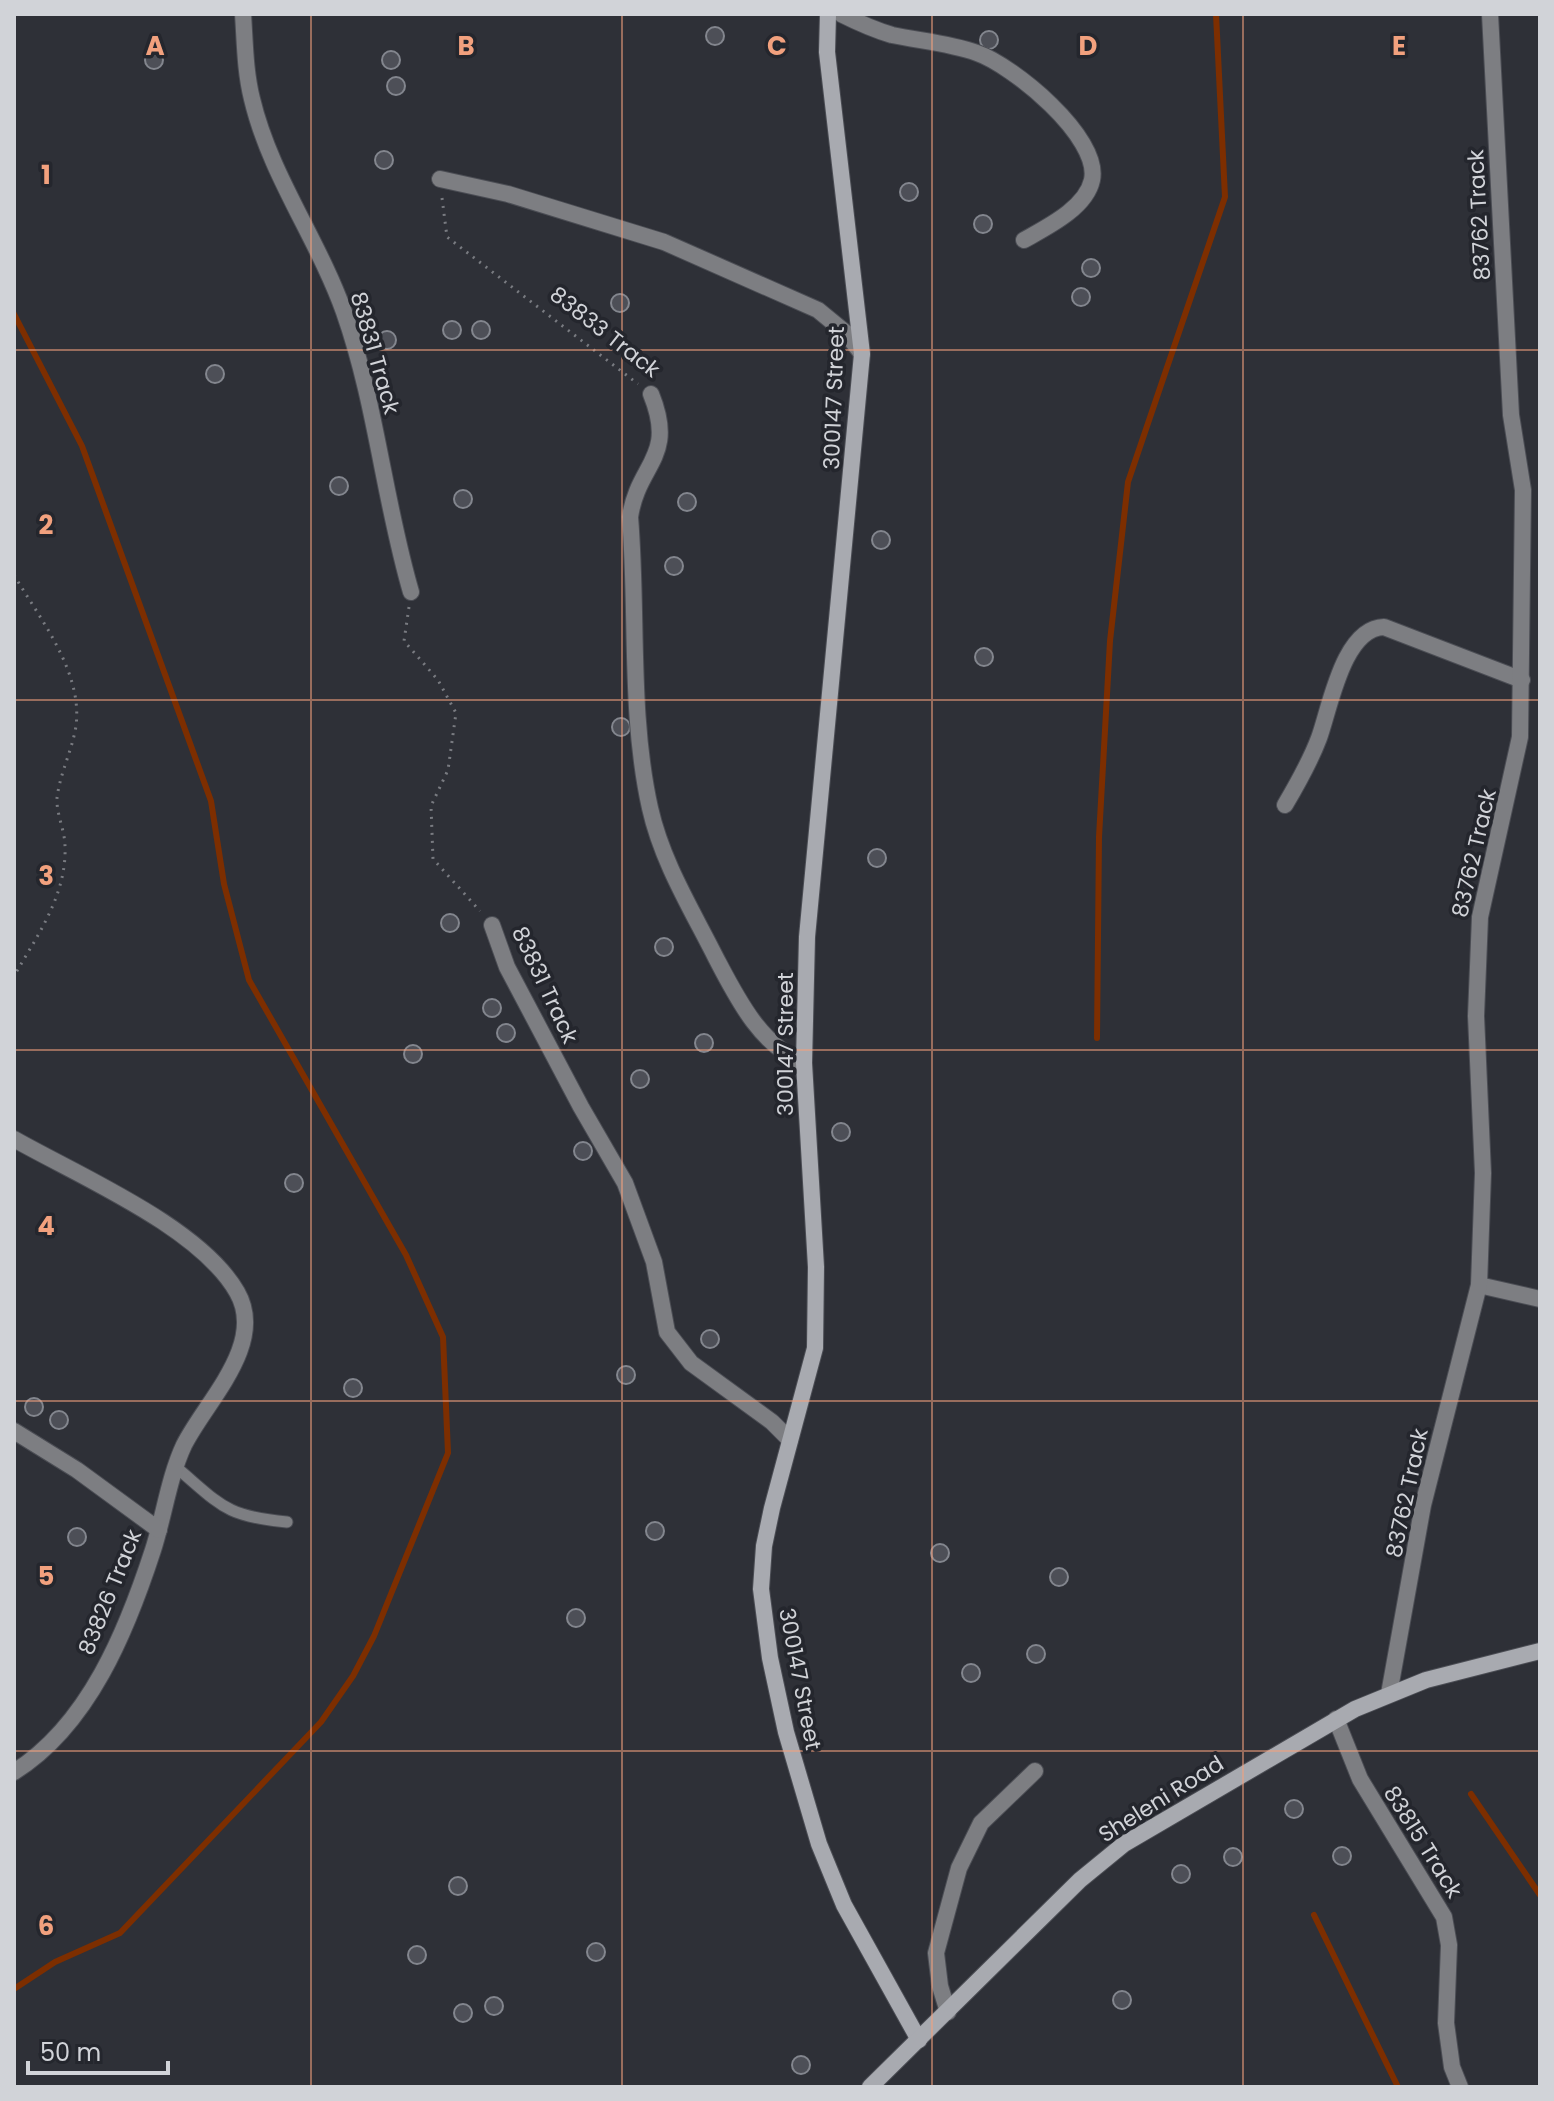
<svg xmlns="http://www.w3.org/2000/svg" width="1554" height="2101" font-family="Poppins,sans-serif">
<rect width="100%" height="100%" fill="#2e3037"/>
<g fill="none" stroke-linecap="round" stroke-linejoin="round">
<g stroke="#7d2e00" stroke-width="6">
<path d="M14 314 82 446 211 801 224 884 249 980 406 1255 443 1337 448 1453 374 1636 353 1676 321 1722 120 1933 55 1962 14 1989"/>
<path d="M1097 1038 1099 837 1110 641 1128 482 1225 197 1216 14"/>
<path d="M1471 1794 1540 1895"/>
<path d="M1314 1915 1398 2087"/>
</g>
</g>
<g fill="#4d4f57" stroke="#83868e" stroke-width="2">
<circle cx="715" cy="36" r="9"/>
<circle cx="989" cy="40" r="9"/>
<circle cx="154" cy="60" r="9"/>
<circle cx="391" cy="60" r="9"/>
<circle cx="396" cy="86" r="9"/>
<circle cx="384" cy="160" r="9"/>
<circle cx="909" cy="192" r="9"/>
<circle cx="983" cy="224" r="9"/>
<circle cx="1091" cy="268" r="9"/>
<circle cx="1081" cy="297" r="9"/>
<circle cx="620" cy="303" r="9"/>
<circle cx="481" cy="330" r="9"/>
<circle cx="452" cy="330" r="9"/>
<circle cx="387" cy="340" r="9"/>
<circle cx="215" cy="374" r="9"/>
<circle cx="339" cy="486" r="9"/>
<circle cx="463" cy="499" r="9"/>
<circle cx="687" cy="502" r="9"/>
<circle cx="881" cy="540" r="9"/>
<circle cx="674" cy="566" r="9"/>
<circle cx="984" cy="657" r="9"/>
<circle cx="621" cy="727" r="9"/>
<circle cx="877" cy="858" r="9"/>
<circle cx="450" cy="923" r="9"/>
<circle cx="664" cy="947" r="9"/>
<circle cx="492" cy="1008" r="9"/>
<circle cx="506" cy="1033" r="9"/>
<circle cx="704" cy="1043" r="9"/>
<circle cx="413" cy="1054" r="9"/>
<circle cx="640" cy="1079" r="9"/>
<circle cx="841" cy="1132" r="9"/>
<circle cx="583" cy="1151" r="9"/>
<circle cx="294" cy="1183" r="9"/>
<circle cx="710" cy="1339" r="9"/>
<circle cx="626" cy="1375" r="9"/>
<circle cx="353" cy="1388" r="9"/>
<circle cx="34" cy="1407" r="9"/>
<circle cx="59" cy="1420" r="9"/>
<circle cx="655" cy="1531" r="9"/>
<circle cx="77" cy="1537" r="9"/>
<circle cx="940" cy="1553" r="9"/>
<circle cx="1059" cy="1577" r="9"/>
<circle cx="576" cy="1618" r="9"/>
<circle cx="1036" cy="1654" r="9"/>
<circle cx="971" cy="1673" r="9"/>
<circle cx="1294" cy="1809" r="9"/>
<circle cx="1342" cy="1856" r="9"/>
<circle cx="1233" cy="1857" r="9"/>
<circle cx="1181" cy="1874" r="9"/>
<circle cx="458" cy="1886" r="9"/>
<circle cx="596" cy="1952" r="9"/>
<circle cx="417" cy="1955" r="9"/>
<circle cx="1122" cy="2000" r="9"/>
<circle cx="494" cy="2006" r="9"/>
<circle cx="463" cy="2013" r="9"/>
<circle cx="801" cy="2065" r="9"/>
</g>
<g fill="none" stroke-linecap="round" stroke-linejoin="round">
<defs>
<path id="lane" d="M177 1468C222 1506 225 1516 287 1522"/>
<g id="street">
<path d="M243 14C245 43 245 71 252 99 270 175 318 239 344 312 376 403 384 500 411 592"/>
<path d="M841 14C857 22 875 30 892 35 920 41 949 43 977 53 1012 65 1101 137 1092 180 1086 208 1047 227 1024 240"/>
<path d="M440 179 508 194 664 242 818 310 846 333 862 354"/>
<path d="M651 394C677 458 638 463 630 517 638 613 629 714 650 808 662 862 692 910 716 958 737 998 760 1045 804 1063"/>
<path d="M1285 805C1298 783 1310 762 1319 738 1330 708 1343 628 1384 627L1522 680"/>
<path d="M492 925 507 967 581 1107 625 1183 654 1262 667 1332 691 1363 772 1422 790 1440"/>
<path d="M14 1139C79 1176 200 1227 237 1292 267 1344 206 1401 184 1445 169 1477 164 1516 153 1550 127 1630 89 1725 14 1772"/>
<path d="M1479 1285 1540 1299"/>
<path d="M14 1431 77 1470 159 1530"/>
<path d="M1389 1694 1423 1505 1479 1285 1483 1173 1476 1016 1480 917 1520 737 1523 490 1511 415 1490 14"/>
<path d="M1336 1719 1360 1779 1444 1917 1449 1945 1446 2023 1452 2067 1460 2087"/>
<path d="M948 2012 940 1986 936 1953 959 1868 981 1823 1035 1771"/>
</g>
<g id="secondary">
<path d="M828 14 827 52 862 354 807 937 804 1063 816 1267 815 1348 772 1508 764 1546 761 1589 770 1658 786 1732 819 1844 844 1905 919 2040"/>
<path d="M870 2087 1080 1880 1124 1844 1355 1709 1426 1680 1540 1651"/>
</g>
</defs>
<use href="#lane" stroke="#4b4d54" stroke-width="13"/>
<use href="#street" stroke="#4b4d54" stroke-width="18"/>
<use href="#secondary" stroke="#4b4d54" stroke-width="18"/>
<g stroke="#797b81" stroke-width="3" stroke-dasharray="2 6" stroke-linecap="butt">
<path d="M442 198 447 237 638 384"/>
<path d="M14 575C40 619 83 672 76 726 72 751 60 773 57 798 56 813 65 831 65 846 67 895 37 936 14 976"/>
<path d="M409 607 404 641 438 680 456 713 448 770 431 806 433 859 480 911"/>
</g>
<use href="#lane" stroke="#7d7e82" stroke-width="11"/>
<use href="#street" stroke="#7d7e82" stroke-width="16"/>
<use href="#secondary" stroke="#a8aab0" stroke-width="16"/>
</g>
<path fill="none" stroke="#f2a17e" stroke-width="2" stroke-opacity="0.55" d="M311 14V2087M622 14V2087M932 14V2087M1243 14V2087M14 350H1540M14 700H1540M14 1050H1540M14 1401H1540M14 1751H1540"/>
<g text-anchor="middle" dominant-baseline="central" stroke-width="7" stroke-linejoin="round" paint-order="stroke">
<g font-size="22" fill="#d1d3d8" stroke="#24262d">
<text transform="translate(1479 215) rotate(-93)">83762 Track</text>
<text transform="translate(605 332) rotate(38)">83833 Track</text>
<text transform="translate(375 353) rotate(74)">83831 Track</text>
<text transform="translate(834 398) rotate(-88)">300147 Street</text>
<text transform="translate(1474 853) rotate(-77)">83762 Track</text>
<text transform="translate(545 985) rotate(65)">83831 Track</text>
<text transform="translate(785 1044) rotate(-90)">300147 Street</text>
<text transform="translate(1407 1493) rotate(-78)">83762 Track</text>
<text transform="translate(110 1592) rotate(-68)">83826 Track</text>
<text transform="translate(800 1679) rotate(79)">300147 Street</text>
<text transform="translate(1161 1799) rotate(-32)">Sheleni Road</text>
<text transform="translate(1423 1842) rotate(58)">83815 Track</text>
</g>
</g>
<g font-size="26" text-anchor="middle" font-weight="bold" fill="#f2a17e" stroke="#24262d" stroke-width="7" stroke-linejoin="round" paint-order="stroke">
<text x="155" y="55">A</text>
<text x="466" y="55">B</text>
<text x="777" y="55">C</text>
<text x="1088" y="55">D</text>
<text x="1399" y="55">E</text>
<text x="46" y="184">1</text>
<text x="46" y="534">2</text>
<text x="46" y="885">3</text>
<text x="46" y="1235">4</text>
<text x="46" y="1585">5</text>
<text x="46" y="1935">6</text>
</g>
<rect width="1554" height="2101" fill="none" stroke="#d1d3d8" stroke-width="32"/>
<path d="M28 2061v12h140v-12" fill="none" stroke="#d1d3d8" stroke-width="4"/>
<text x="40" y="2061" font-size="24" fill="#d1d3d8" stroke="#24262d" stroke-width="6" paint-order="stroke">50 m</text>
</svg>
